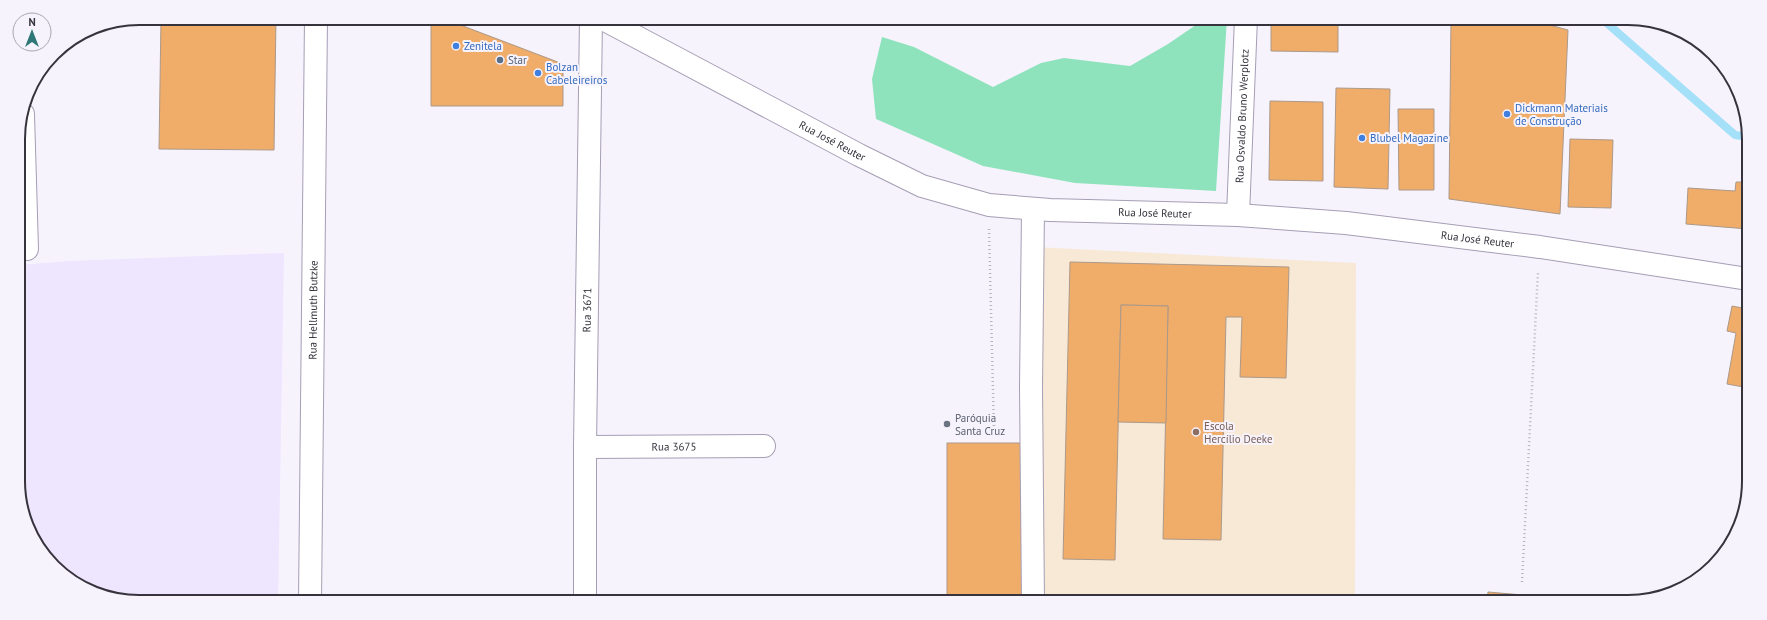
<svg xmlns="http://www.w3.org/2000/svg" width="1767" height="620" font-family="'PT Sans',sans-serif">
<rect width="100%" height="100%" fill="#f6f3fd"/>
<path fill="#eee5fe" d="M284 253 278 602H139L100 596 48 561 20 504 19 265 70 261Z"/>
<path fill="#f7e9d5" d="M1035 247 1356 263 1355 602H1037Z"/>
<path fill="#8fe3bc" d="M1206 18H1227L1216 191 1075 183 983 166 876 119 872 79 882 37 914 47 993 87 1041 63 1064 58 1130 66 1168 44Z"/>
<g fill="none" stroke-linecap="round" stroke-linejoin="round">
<path stroke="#a4e0f8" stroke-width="8" d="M1601 18 1735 135 1748 137"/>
</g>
<g fill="#f0ac69" stroke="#ac9989">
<path d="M161 18H276L274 150 159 149Z"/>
<path d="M431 18H442L563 64V106H431Z"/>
<path d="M1271 18H1338V52L1271 51Z"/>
<path d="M1451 18H1524L1568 30 1560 214 1449 199Z"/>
<path d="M1336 88 1390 89 1388 189 1334 187Z"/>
<path d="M1270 101 1323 102V181L1269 180Z"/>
<path d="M1398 109H1434V190H1399Z"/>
<path d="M1570 139 1613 140 1611 208 1568 207Z"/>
<path d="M1736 182H1748V229L1686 224 1688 188 1735 191Z"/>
<path d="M1070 262 1289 267 1286 378 1240 377 1242 317H1226L1221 540 1163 539 1168 306 1121 305 1115 560 1063 559Z"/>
<path d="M1121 305 1168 306 1166 423 1118 422Z"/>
<path d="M1732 306 1748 309 1749 388 1727 384 1736 333 1727 331Z"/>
<rect x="947" y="443" width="77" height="159"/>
<path d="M1488 592 1546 597 1545 602H1487Z"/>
</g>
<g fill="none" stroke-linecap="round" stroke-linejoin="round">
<defs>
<g id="minor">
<path d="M23 114 27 249"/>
<path d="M1033 209 1031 388 1033 602"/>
<path id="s1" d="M1238 215 1246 18"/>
<path id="s2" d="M585 447 764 446"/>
<path id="s3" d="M310 602 316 18"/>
<path id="s4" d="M585 602V447L591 18"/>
</g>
<g id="major">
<path id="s5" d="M601 18 859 155 922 186 989 205 1050 210 1238 215 1346 223 1540 247 1748 279"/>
</g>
</defs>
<use href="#minor" stroke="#a69eb4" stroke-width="24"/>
<use href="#major" stroke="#a69eb4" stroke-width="24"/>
<g stroke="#b7b4bd" stroke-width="2.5" stroke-dasharray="1 3" stroke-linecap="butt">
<path d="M989 229 994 431"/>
<path d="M1522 582 1538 272"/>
</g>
<use href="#minor" stroke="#fff" stroke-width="22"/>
<use href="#major" stroke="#fff" stroke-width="22"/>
</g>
<g fill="#3f7fe0" stroke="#f6f3fd" stroke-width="1.5">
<circle cx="456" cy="46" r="4"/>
<circle cx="538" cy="73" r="4"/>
<circle cx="1507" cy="114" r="4"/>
<circle cx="1362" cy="138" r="4"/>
</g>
<circle fill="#5c6f8a" stroke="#f6f3fd" stroke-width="1.5" cx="500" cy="60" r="4"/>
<circle fill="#6b7280" stroke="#f6f3fd" stroke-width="1.5" cx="947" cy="424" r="4"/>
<circle fill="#8d6e63" stroke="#f6f3fd" stroke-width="1.5" cx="1196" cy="432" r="4"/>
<g text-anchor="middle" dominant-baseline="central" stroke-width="4" stroke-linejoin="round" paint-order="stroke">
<g font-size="11" fill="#366cbe" stroke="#f6f3fd" text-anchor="start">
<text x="464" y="46">Zenitela</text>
<text x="546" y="67">Bolzan<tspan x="546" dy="13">Cabeleireiros</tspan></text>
<text x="1515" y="108">Dickmann Materiais<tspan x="1515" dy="13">de Construção</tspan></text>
<text x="1370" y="138">Blubel Magazine</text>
</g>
<g font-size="11" fill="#4e5e75" stroke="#f6f3fd" text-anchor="start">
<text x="508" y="60">Star</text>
</g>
<g font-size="11" fill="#36333c" stroke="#f6f3fd">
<text stroke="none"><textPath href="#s1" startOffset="99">Rua Osvaldo Bruno Werplotz</textPath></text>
<text stroke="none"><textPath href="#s5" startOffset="262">Rua José Reuter</textPath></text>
<text stroke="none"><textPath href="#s5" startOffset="598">Rua José Reuter</textPath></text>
<text stroke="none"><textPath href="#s5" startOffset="922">Rua José Reuter</textPath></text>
<text stroke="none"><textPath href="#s3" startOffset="292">Rua Hellmuth Butzke</textPath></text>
<text stroke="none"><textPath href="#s4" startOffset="292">Rua 3671</textPath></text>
<text stroke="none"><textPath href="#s2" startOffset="89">Rua 3675</textPath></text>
</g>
<g font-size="11" fill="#5b616d" stroke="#f6f3fd" text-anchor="start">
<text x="955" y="418">Paróquia<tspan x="955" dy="13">Santa Cruz</tspan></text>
</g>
<g font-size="11" fill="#785e54" stroke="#f6f3fd" text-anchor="start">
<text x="1204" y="426">Escola<tspan x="1204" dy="13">Hercílio Deeke</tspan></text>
</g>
</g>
<path d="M0 0H1767V620H0ZM139 25H1628A114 114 0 0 1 1742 139V481A114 114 0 0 1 1628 595H139A114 114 0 0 1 25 481V139A114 114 0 0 1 139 25Z" fill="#f6f3fd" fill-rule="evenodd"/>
<path fill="none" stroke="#36333c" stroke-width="2" d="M139 25H1628A114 114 0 0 1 1742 139V481A114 114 0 0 1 1628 595H139A114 114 0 0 1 25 481V139A114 114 0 0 1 139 25Z"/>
<g transform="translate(32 32)"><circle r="19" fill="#f6f3fd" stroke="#a9a6b0"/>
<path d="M0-3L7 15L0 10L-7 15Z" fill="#2e7776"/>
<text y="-6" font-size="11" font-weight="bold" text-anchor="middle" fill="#36333c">N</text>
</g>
</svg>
